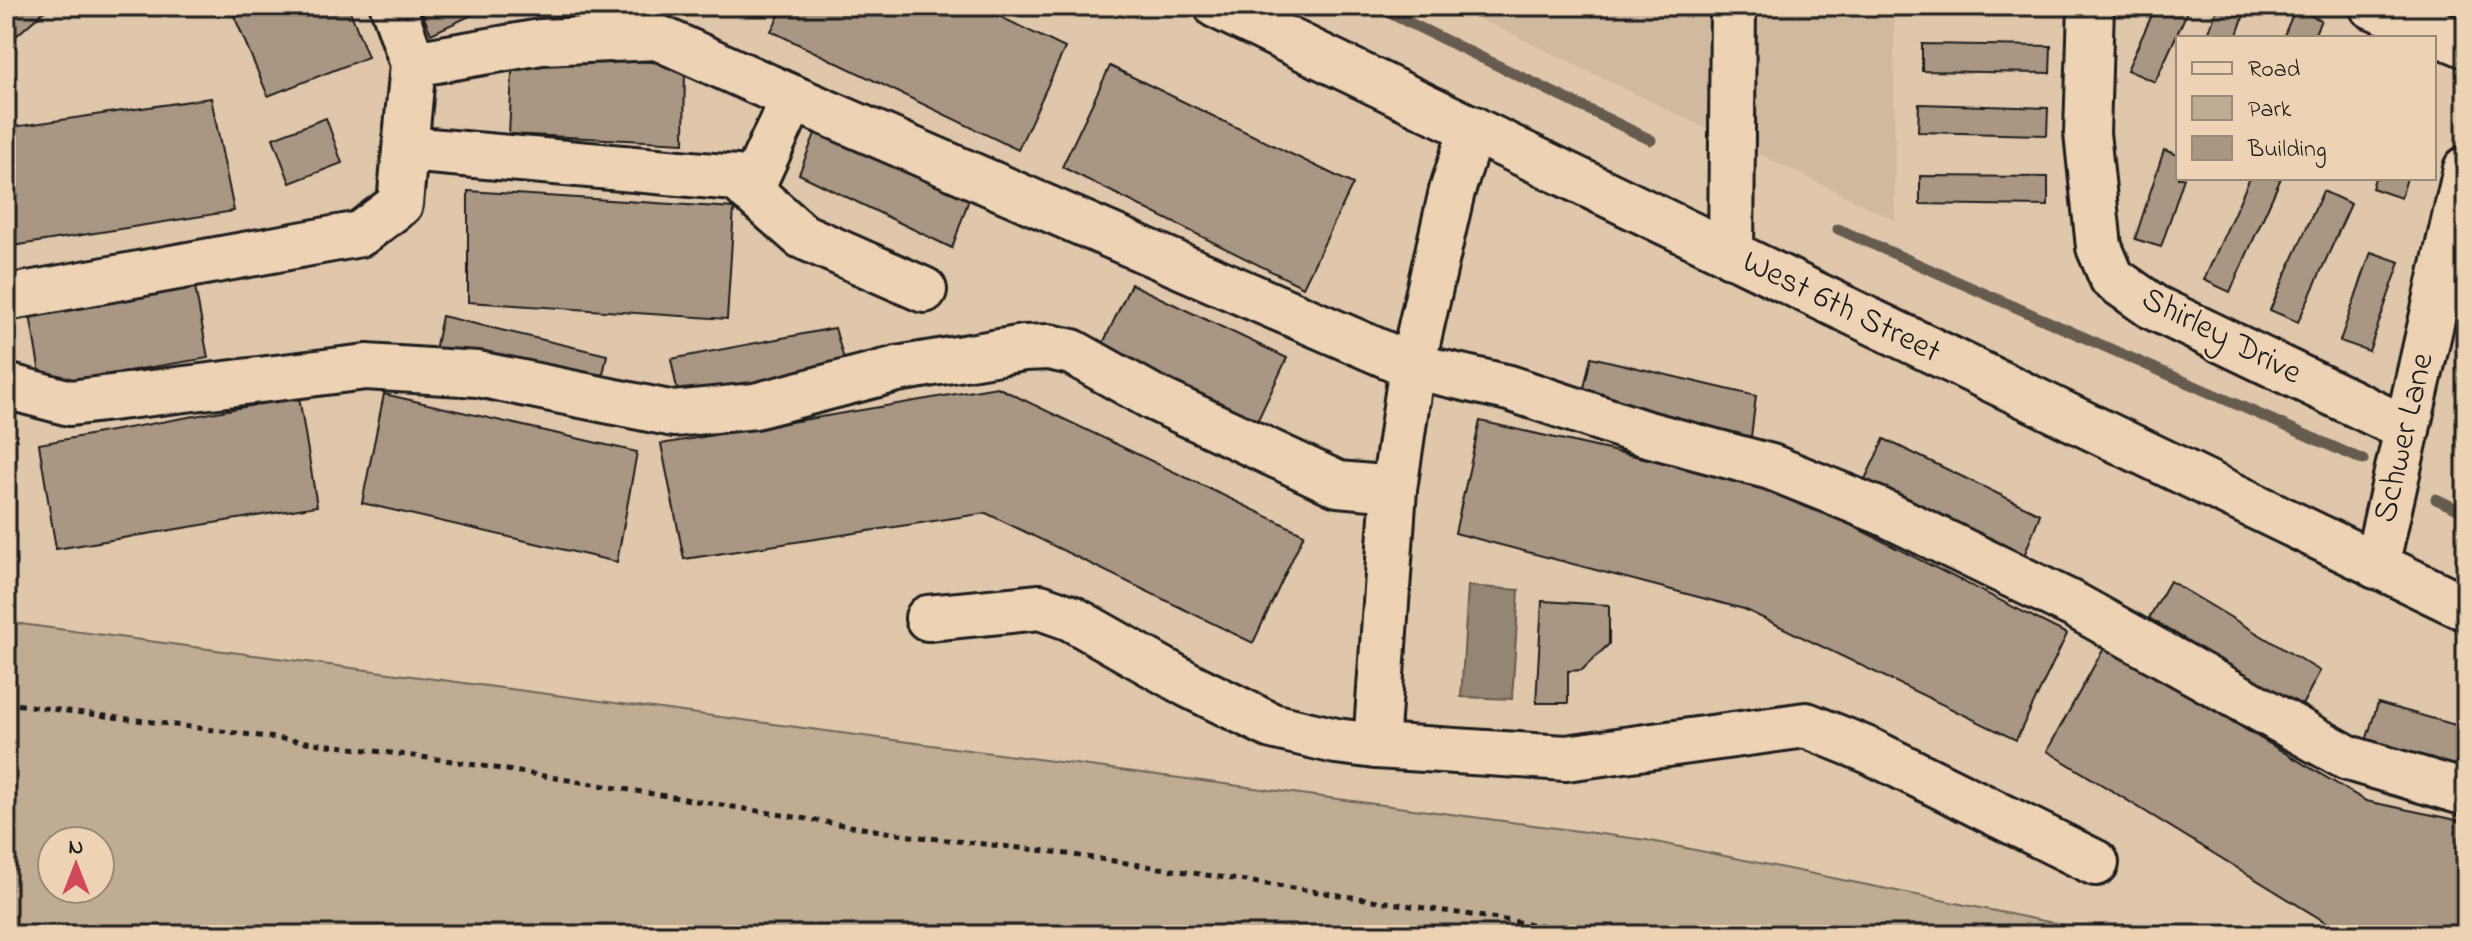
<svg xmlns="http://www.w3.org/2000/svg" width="2472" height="941" font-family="'Indie Flower',sans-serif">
<rect width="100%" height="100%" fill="#e0c7ab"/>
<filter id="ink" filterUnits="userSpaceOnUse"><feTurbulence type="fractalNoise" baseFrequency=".0125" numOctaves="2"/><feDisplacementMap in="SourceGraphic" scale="16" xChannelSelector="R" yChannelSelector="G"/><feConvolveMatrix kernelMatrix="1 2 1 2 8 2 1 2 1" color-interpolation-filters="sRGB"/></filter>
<g filter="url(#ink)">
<path fill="#d0b99f" d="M1454 6H1894L1895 220Z"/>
<path fill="#c0ab93" stroke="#6e6458" stroke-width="2" fill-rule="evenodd" d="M6 622 1646 840 2113 935H6ZM52 841H100V889H52Z"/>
<path fill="#958573" stroke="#655b50" stroke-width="2" d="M1468 586 1519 590 1512 699 1461 697Z"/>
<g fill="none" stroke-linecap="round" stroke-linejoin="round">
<g stroke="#655b50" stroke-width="11">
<path d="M1375 6 1651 140"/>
<path d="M1838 229 2363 460"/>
<path d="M2436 499 2466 513"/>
</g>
</g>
<g fill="#aa9783" stroke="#1c1c1c" stroke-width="2">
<path d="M6 6H50L6 45Z"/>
<path d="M230 6H348L368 57 268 96Z"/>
<path d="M419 6H468L472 15 431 34Z"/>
<path d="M784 6H978L1065 48 1018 150 771 31Z"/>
<path d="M1917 6H2046V10Z"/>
<path d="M2156 6H2190L2155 82 2127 70Z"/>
<path d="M2218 6H2247L2236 38H2207Z"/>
<path d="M2295 9 2321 20 2313 38H2283Z"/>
<path d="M1922 44 2051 46 2050 73 1922 71Z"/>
<path d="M513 54 685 64 684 143 509 134Z"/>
<path d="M1110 66 1353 184 1303 287 1062 167Z"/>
<path d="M211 98 234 211 6 247V128Z"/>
<path d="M1919 104 2048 108 2047 135 1918 132Z"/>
<path d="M326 118 342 163 290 183 273 138Z"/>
<path d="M816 131 969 199 952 248 799 174Z"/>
<path d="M2164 150 2178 155V178H2184L2161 247 2135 239Z"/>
<path d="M1920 176 2048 177V206L1920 204Z"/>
<path d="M2250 178H2281L2230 292 2204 280Z"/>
<path d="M2375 178H2407L2401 198 2372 188Z"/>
<path d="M468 191 734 208 727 319 468 302Z"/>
<path d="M2323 191 2351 204 2298 322 2270 310Z"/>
<path d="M2371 252 2400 262 2369 351 2340 341Z"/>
<path d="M194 281 208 358 42 385 29 309Z"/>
<path d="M1131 284 1287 358 1254 428 1098 354Z"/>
<path d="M442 316 607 355 599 394 433 360Z"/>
<path d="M835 328 847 370 679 399 671 359Z"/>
<path d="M1591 357 1756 396 1751 437 1582 397Z"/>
<path d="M997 387 1304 534 1253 643 986 513 684 559 661 444Z"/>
<path d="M384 394 637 452 617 562 362 503Z"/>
<path d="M299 397 317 506 56 549 39 444Z"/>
<path d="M1480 421 1777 488 2067 634 2016 740 1744 609 1455 533Z"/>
<path d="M1884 439 2040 514 2024 556 1865 479Z"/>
<path d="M2170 581 2320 671 2301 707 2149 618Z"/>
<path d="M1542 601 1609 605V644L1582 670 1568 671V703H1536Z"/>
<path d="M2105 646 2366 801 2466 822V935H2392L2327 923 2047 751Z"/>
<path d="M2378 703 2466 728V771L2365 744Z"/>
</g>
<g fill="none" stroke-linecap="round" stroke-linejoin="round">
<defs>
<g id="minor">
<path d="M2091 6 2087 133 2099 247 2112 278 2153 307 2407 429"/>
<path d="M2372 6 2466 45"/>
<path d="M413 64 541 42 657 37 793 98 750 191"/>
<path d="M793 98 1412 366 1452 191 1472 128"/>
<path d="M407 149 736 178 802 236 924 290"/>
<path d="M1731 255 1733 6"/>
<path d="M6 298 360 234 400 204 413 64 393 6"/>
<path d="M6 386 70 403 366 367 478 374 674 414 755 406 897 369 1024 348 1049 347 1072 352 1154 398 1338 484 1394 489 1412 366 1509 388 1644 433 1771 467 1880 511 2074 605 2348 758 2466 793"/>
<path d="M2376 566 2466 169"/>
<path d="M928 618 1040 607 1071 618 1189 685 1272 726 1336 741 1376 746 1394 489"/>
<path d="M1376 746 1566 758 1806 725 1870 751 2096 863"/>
</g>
<path id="major" d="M1217 6 2466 608"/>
</defs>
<use href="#minor" stroke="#1c1c1c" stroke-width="50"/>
<use href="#major" stroke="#1c1c1c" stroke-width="50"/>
<path stroke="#1c1c1c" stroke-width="5" stroke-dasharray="6 6" stroke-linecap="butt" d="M6 703 452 761 911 836 1047 851 1604 935"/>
<use href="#minor" stroke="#edd2b4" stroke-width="44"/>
<use href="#major" stroke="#edd2b4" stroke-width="44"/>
</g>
</g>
<g text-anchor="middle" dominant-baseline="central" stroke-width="6" stroke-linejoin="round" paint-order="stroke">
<g font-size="34" fill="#1c1c1c" stroke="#edd2b4">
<text transform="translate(1841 308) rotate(26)">West 6th Street</text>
<text transform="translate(2221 337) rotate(27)">Shirley Drive</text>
<text transform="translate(2405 438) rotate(-77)">Schwer Lane</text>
</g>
</g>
<rect width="2472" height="941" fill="none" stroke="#edd2b4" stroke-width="32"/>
<rect x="16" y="16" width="2440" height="909" fill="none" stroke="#1c1c1c" stroke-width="3" filter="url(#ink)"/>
<rect x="2176" y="36" width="260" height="144" fill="#edd2b4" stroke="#998977" stroke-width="2"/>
<rect x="2192" y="62" width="40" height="12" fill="#edd2b4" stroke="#998977" stroke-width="2"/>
<text x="2248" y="76" font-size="24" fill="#1c1c1c">Road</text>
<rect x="2192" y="96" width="40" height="24" fill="#c0ab93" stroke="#998977" stroke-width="2"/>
<text x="2248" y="116" font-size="24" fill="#1c1c1c">Park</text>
<rect x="2192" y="136" width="40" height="24" fill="#aa9783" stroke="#998977" stroke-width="2"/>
<text x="2248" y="156" font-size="24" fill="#1c1c1c">Building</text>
<g transform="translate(76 865)"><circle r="38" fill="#edd2b4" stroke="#998977" stroke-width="2"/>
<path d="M0-6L14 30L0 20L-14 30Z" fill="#d1495b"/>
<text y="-12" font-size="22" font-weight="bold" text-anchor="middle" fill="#1c1c1c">N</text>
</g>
</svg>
